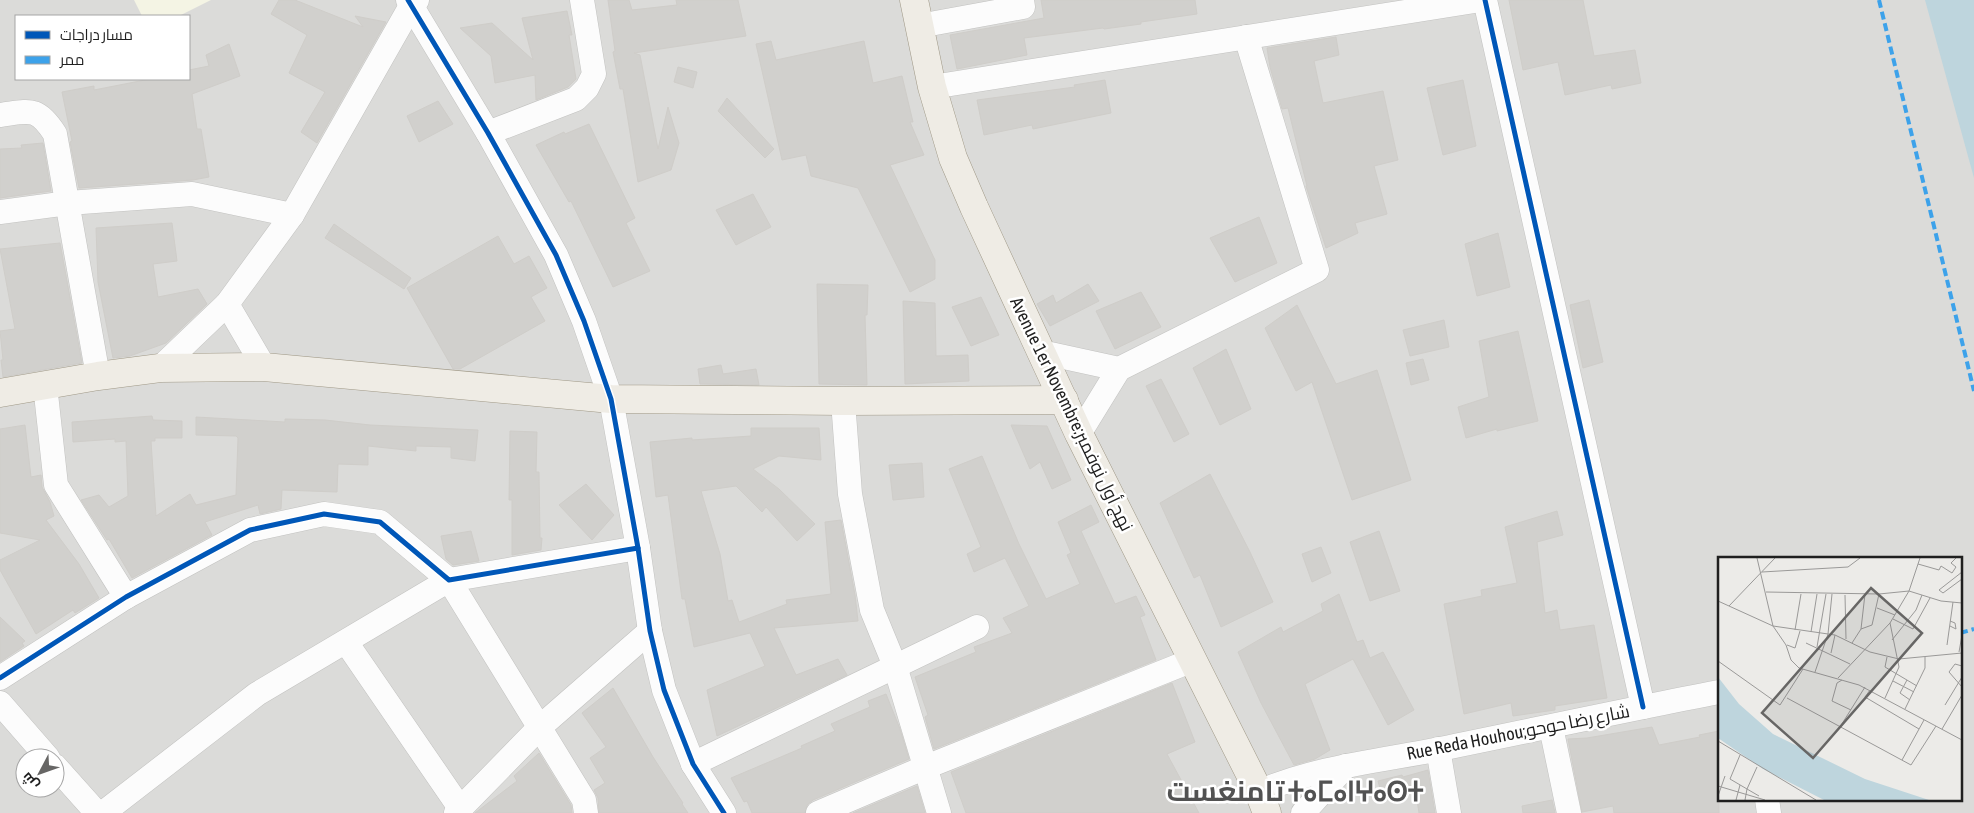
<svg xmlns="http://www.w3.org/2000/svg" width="1974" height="813" font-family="'Asap Condensed',Cairo,'Noto Sans Tifinagh',sans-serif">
<rect width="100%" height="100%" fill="#ecebe8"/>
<path fill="#dbdbd9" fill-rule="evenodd" d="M0 0H1974V813H0ZM16 16H189V79H16ZM1719 558H1960V799H1719ZM25 758H55V788H25Z"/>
<path fill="#f4f4e4" d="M134 0H211L179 16H142Z"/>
<path fill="#bed5dd" d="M1925 0H1974V178Z"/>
<g fill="#d1d0cd" stroke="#cfcdc9">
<path d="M279 0H295L363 27 355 16 386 22 317 143 301 132 325 92 289 73 307 35 271 14Z"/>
<path d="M608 0H629L632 10 677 5 676 0H738L746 36 634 53 640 55 658 149 668 107 679 143 671 170 638 182 623 89H620L613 52 615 51Z"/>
<path d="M1041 0H1195L1197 14 1141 22V24L1104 29 1103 28 1024 38 1027 55 957 69 950 35 1044 18Z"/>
<path d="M1509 0H1583L1594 56 1635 50 1641 83 1612 89 1611 85 1565 95 1558 62 1523 70Z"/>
<path d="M567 11 572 35H569L576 79 568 87 536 100 535 75 495 83 491 56 460 28 492 23 533 60 522 18Z"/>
<path d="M1336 37 1339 55 1314 61 1323 103 1383 91 1398 160 1374 166 1387 214 1355 223 1358 233 1326 248 1306 186H1307L1288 108 1282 109 1270 67 1267 48Z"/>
<path d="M771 41 776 60 864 41 873 83 902 76 913 122H910L924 155 890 165 935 260V279L910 292 858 188 811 176 806 155 782 160 756 44Z"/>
<path d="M229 44 240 76 192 94 197 129H201L209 177 193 180 79 188 70 142 72 141 62 92 94 86V90L150 79H189V70L209 66 206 55Z"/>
<path d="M678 67 697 72 693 88 674 82Z"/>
<path d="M1105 80 1111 113 1033 129 1032 125 984 135 977 100 1075 87 1074 85Z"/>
<path d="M1463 80 1476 146 1443 155 1427 88Z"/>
<path d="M727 98 774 149 765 158 718 111Z"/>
<path d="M438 101 453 124 419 142 407 116Z"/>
<path d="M589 124 635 218 626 223 650 271 613 287 571 201 569 202 536 145 564 132 565 134Z"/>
<path d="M43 143 51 191 0 198V149L22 148 21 145Z"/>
<path d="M753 194 771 227 736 245 716 210Z"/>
<path d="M1259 217 1277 263 1235 282 1210 238Z"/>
<path d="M172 223 177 261 153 264 158 297 198 289 207 304 166 343 130 356 113 358 98 282 96 228Z"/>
<path d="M334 224 411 278 404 289 325 238Z"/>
<path d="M1498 233 1510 287 1477 296 1465 244Z"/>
<path d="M498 236 514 264 529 256 547 288 531 297 545 321 460 369H453L407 288Z"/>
<path d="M60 243 82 363 3 377 1 360H3L0 331 15 329 0 249Z"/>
<path d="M817 284 868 285 867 315H865L867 385 819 384Z"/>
<path d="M1088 284 1099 301 1050 326 1037 304 1053 295 1056 303Z"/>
<path d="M1141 292 1161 327 1115 349 1096 311Z"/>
<path d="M981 297 999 335 971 346 952 307Z"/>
<path d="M1589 300 1603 362 1583 368 1570 305Z"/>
<path d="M903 301 935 303 936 356 968 355 969 381 905 384Z"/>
<path d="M1297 305 1336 384 1377 370 1411 480 1352 500 1312 382 1296 391 1265 328Z"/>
<path d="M1444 320 1449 347 1410 356 1403 330Z"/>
<path d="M1518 331 1538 421 1497 431V429L1466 438 1458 407 1489 397 1479 341Z"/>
<path d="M1226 349 1251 409 1220 425 1193 368Z"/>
<path d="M1423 359 1429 380 1411 385 1406 363Z"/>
<path d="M721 365 723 374 756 369 759 385 700 384 698 369Z"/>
<path d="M1161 379 1189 434 1174 442 1146 386Z"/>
<path d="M152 416 153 420 182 421V438H155V441H151L156 516 190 494 196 505 236 495 238 438 236 436 196 435V417L285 422V419L325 420 370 425 478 430 475 461 451 458V447L416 446V451L368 446V465L338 464 337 492 282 490 281 509 260 514 258 505 205 522 212 535 132 578 109 539 107 540 81 500 99 495 109 507 128 496 126 441 115 442V439L73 442 72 422Z"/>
<path d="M25 425 31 477 41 475 42 487 50 502 54 516 46 520 79 564 99 598 75 613 73 610 36 634 0 570V560L40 540 0 533V429Z"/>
<path d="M1011 425 1047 426 1071 480 1052 489 1040 462 1030 469Z"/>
<path d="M751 428H819L821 460 779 456 753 469 779 489 815 524 797 541 766 507 762 512 736 486 701 491 720 554 728 601 732 600 739 622 787 604 786 600 831 594 825 522 841 520 855 595 858 621 774 628 796 675 838 659 847 675 717 736 707 690 765 666 750 633 694 647 685 599H682L668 495 656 497 650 442 692 438V440L751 436Z"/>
<path d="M510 431 537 432 536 472H539L540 538H542L541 550 512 555V500H509Z"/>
<path d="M982 456 1019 544 1046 599 1080 584 1067 555 1071 553 1058 522 1091 505 1099 522 1081 531 1115 604 1136 596 1145 615 1140 617 1156 660 934 749 925 717 928 715 915 677 976 652 974 647 1012 633 1003 618 1029 606 1005 558 974 572 967 554 981 547 949 469Z"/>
<path d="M922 463 924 497 893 500 889 465Z"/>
<path d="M1210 474 1250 552 1273 602 1221 627 1200 575 1194 578 1160 503Z"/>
<path d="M586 484 614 515 592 540 559 505Z"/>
<path d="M1557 511 1563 535 1537 542 1545 613 1557 610 1560 630 1594 625 1607 698 1555 706V710L1513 716 1511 703 1464 714 1444 604 1482 596 1481 590 1517 583 1505 527Z"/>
<path d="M471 531 479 561 453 565 446 559 441 536Z"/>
<path d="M1379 531 1400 591 1370 601 1350 542Z"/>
<path d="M1321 547 1331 573 1312 582 1302 554Z"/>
<path d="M1339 594 1357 642 1363 640 1370 658 1383 652 1414 710 1388 725 1353 659 1305 684 1330 750 1315 759 1294 765 1261 703 1238 652 1281 627 1283 632 1323 611 1321 604Z"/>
<path d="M0 617 25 641 22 643 24 646 0 662Z"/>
<path d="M1172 683 1195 742 1167 754 1199 813H966L951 772Z"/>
<path d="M613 688 653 757 683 803 682 804 688 813H599L598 798 594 790 605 783 590 758 606 747 582 713Z"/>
<path d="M886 694 900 729 909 759 813 800 807 805 805 813H752L747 801 744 802 731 778 802 748 801 746 835 731 831 724 870 707 868 701Z"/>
<path d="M1652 727 1659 745 1700 737 1699 735 1719 731V813H1614L1613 806 1582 812 1568 739 1587 738Z"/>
<path d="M539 753 571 805 572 813H475L517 781 514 776Z"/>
<path d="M1428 770 1435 813H1419L1416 793 1383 800 1378 781 1402 775 1403 777Z"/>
<path d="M917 786 925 813H853Z"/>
<path d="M1552 800 1555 813H1523L1522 806Z"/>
</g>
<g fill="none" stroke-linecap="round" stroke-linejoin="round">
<defs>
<g id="minor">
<path d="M408 0 488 133 556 255 584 321 611 399 638 548 650 631 664 690 693 764 724 813"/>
<path d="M1485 0 1643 707"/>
<path d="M919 26 1023 7 1022 0"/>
<path d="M932 87 1481 0"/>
<path d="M0 115C30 111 37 106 55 134L98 376"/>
<path d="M488 133 576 99 587 88 594 74 582 0"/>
<path d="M0 212 68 203 192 194 292 215"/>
<path d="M227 304 264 367"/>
<path d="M1041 352 1119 369 1317 270 1246 37"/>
<path d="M160 368 227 304 292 215 412 4 417 0"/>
<path d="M45 385 56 485 126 597"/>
<path d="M843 401 850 494 872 610 895 666 939 813"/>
<path d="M1079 434 1119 369"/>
<path d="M346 642 460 808"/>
<path d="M0 678 126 597 250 530 324 514 380 522 449 580 638 548"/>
<path d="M0 703 48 758"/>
<path d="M1551 727 1569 813"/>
<path d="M1438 749 1449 813"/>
<path d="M693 764 977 627"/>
<path d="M55 766 97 813"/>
<path d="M1259 792C1316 767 1379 761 1440 749 1533 730 1626 710 1719 692"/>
<path d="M1767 799 1769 813"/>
<path d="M103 813 257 694 449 580 584 800 586 813"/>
<path d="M456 813 540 727 650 631"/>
<path d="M818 813 926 767 1193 660"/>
<path d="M1303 813 1346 766"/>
</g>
<g id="major">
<path d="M914 0 932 87 953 158 974 207 1079 434 1259 792 1267 813"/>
<path d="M0 393 98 376 160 368 264 367 611 399 843 401 1064 400"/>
</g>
</defs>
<use href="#minor" stroke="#c2c2c0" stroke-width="25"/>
<use href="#major" stroke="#a09987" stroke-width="29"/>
<use href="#minor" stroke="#fcfcfc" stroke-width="24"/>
<use href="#major" stroke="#efece5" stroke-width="28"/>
<g stroke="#3da2ea" stroke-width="4" stroke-dasharray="8 4" stroke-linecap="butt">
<path d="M1879 0 1974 391"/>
<path d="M1960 633 1974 629"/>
</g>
<defs>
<g id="cycleway">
<path d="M408 0 488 133 556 255 584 321 611 399 638 548 650 631 664 690 693 764 724 813"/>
<path d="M1485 0 1643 707"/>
<path d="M0 678 126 597 250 530 324 514 380 522 449 580 638 548"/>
</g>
</defs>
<use href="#cycleway" stroke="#fff" stroke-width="8"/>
<use href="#cycleway" stroke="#0057b8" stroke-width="5"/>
</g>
<g text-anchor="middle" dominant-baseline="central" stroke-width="5" stroke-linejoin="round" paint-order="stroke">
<g font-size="18" fill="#1f1f1f" stroke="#fff">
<text transform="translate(1072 414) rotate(64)">Avenue 1er Novembre;نهج أول نوفمبر</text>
<text transform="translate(1518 732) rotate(-11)">Rue Reda Houhou;شارع رضا حوحو</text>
</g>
<g font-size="28" font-weight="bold" fill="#525252" stroke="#fff">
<text x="1295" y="791">تامنغست ⵜⴰⵎⴰⵏⵖⴰⵙⵜ</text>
</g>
</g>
<g transform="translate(1718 557)">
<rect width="244" height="244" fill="#ecebe8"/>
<path d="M0 120 21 147 55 177 147 222 211 243H106L45 212 0 181Z" fill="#bed5dd"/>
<path fill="none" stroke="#9a9998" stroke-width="1" d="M39 1 55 69 117 78 152 95 181 102 244 96M200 7 221 13 223 9 234 16 238 10 233 6 238 1M44 15 130 10 142 1M244 15 221 33 225 36 244 22M48 35 161 37 191 34 223 44 244 46M127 38 128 82M0 44 55 69 68 88 73 103 81 111 141 128 244 183M11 49 57 1M159 51 177 58M175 62 195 72 212 41M232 69 238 72 237 66 232 64M143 72 147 37M77 73 83 37M93 75 99 37M174 83 198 53 204 38M88 86 132 107M134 86 143 72 154 68 161 37M69 88 77 91 82 74M229 88 235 45M99 90 108 37M241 95 244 78M113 96 117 78M169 100 167 110 199 129M0 104 62 148 85 112M244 109 237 107 231 115 244 130M97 115 110 77 114 37M120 121 172 66 191 34 202 1M124 123 119 126 114 144 133 153M189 123 182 136 192 143M175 124 196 135M152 133 147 140 201 172M69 141 193 208 218 169M167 141 181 110 172 66M227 148 244 120M187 152 207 111V100M122 170 147 130M224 172 244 138M0 184 98 243M22 198 12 222 29 232 39 210M184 203 206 163M0 229 47 243M0 239 7 219M18 243 22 228M27 243 29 232 41 239"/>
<path fill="#676665" fill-opacity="0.15" stroke="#676665" stroke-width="2.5" d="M153 31 204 76 95 201 44 156Z"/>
<rect width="244" height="244" fill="none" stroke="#1f1f1f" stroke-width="2.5"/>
</g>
<rect x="15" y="15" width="175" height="65" fill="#ffffff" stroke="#a5a5a5"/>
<rect x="25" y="31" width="25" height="8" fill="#0057b8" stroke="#a5a5a5"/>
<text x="60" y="40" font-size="15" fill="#1f1f1f">مسار دراجات</text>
<rect x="25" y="56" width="25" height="8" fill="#3da2ea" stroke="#a5a5a5"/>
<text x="60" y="65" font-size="15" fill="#1f1f1f">ممر</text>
<g transform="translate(40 773) rotate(229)"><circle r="24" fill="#ffffff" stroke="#a5a5a5"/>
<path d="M0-4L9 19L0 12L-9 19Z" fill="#676665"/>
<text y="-8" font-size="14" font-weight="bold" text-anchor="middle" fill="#1f1f1f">ش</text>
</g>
</svg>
